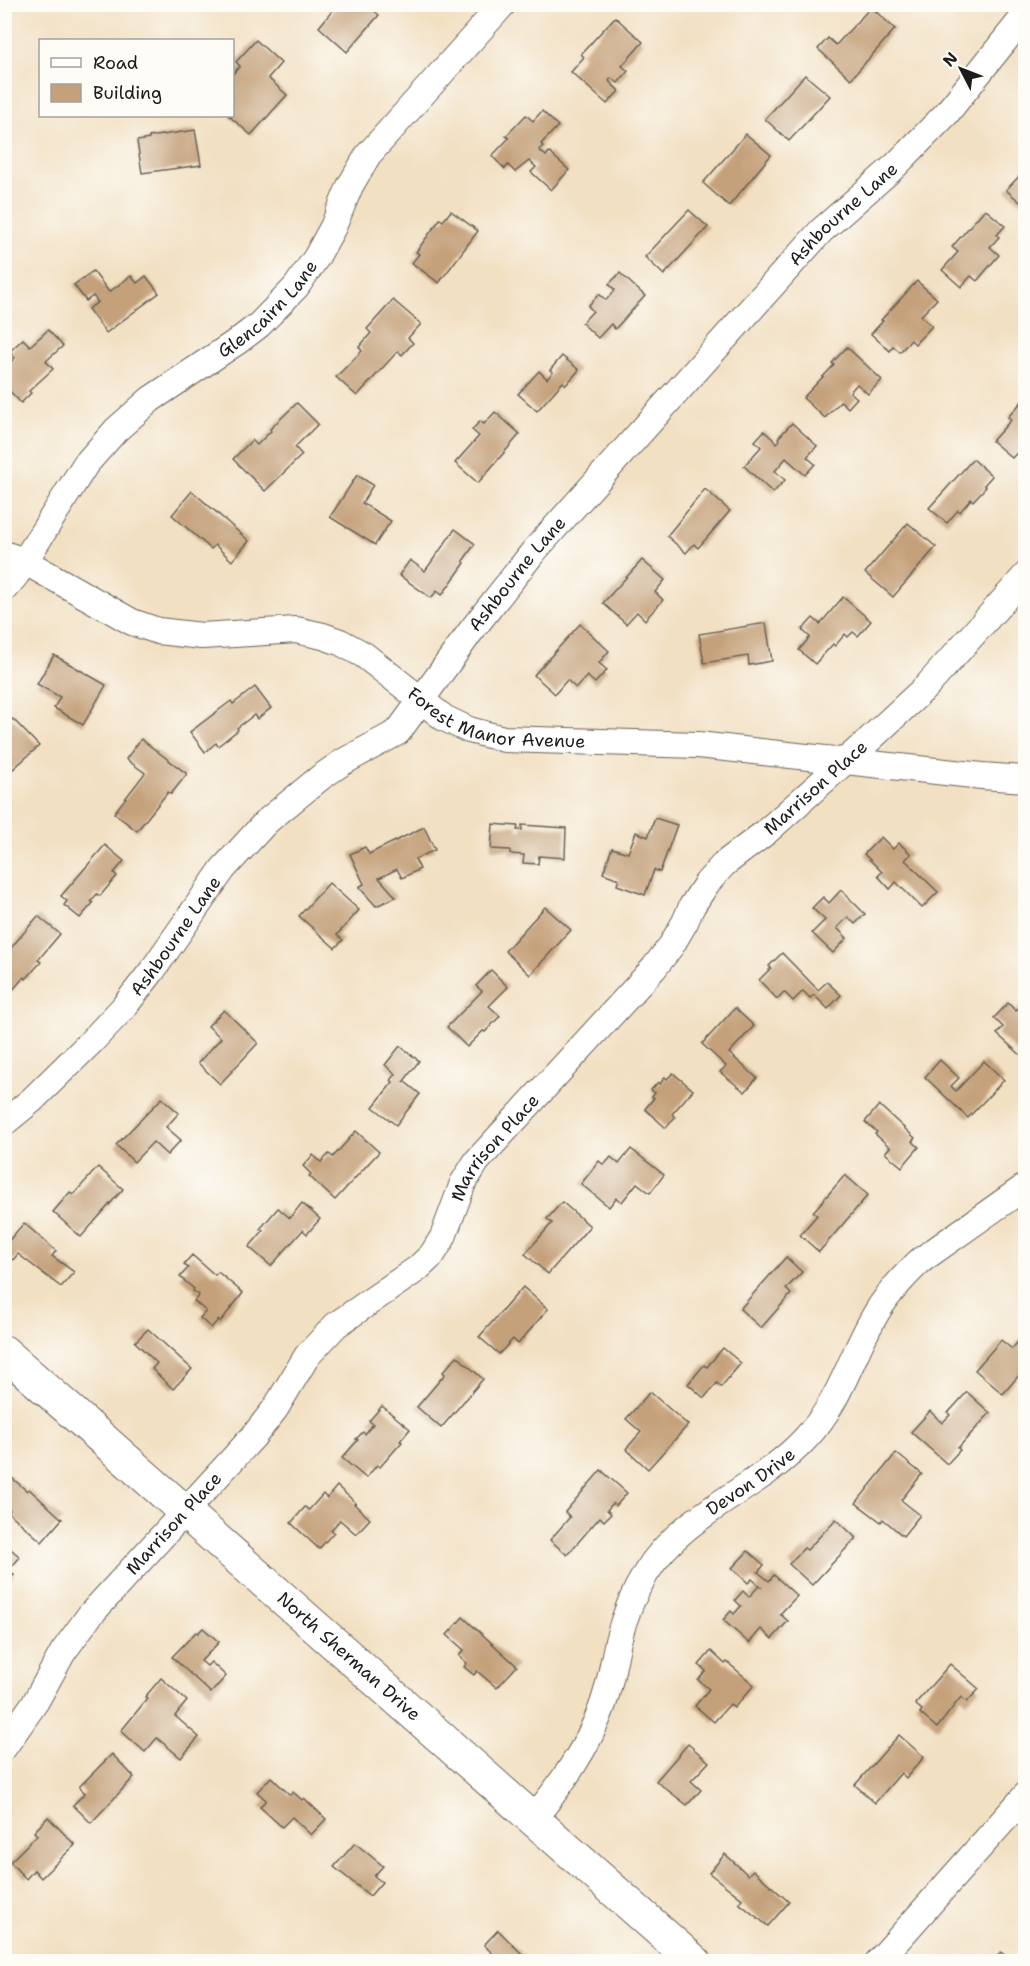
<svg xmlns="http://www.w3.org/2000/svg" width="1030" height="1966" font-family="'Shantell Sans',sans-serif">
<rect width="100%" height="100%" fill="#fdfcf7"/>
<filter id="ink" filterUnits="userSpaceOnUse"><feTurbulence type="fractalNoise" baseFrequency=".0167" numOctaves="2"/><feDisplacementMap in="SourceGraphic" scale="12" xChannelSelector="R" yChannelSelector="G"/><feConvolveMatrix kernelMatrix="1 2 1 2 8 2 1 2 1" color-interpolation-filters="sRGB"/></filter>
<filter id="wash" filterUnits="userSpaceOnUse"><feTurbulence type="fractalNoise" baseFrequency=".008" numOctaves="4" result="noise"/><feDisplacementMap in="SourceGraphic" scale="24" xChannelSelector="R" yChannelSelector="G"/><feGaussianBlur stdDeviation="1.35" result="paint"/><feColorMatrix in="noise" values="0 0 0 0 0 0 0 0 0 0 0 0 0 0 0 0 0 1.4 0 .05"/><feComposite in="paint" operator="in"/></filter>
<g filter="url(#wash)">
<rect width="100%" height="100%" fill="#f2e0c3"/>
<g id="blocks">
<g fill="#c4a17a">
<path d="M338 4H378L373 10 379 15 347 52 319 27Z"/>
<path d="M871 7 895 29 851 79 818 49 828 38 836 45Z"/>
<path d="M615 17 643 42 622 66 628 71 618 83 611 78 609 81 619 91 607 104 571 72 584 57 581 54Z"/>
<path d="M256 40 281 63 268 78 287 95 251 135 229 116H232V75L240 66 236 62Z"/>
<path d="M805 75 830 96 789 141 765 119Z"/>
<path d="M542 111 558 126 541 144 543 146 539 150 546 156 549 152 569 170 551 190 531 172 536 167 529 161 515 172 508 165 505 169 492 156 509 138 506 136 526 115 533 121Z"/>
<path d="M195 130 201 165 142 173 137 141 149 139V137Z"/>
<path d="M746 134 771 155 729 206 703 183Z"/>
<path d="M1026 169V207L1006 190Z"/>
<path d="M985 209 1005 226 997 235 999 237 990 247 999 255 977 281 971 276 961 287 942 270 958 252 952 247Z"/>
<path d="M689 210 708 227 664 275 645 257Z"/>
<path d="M451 211 478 231 439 283 412 263 419 254 416 252 440 219 443 221Z"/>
<path d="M93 271 109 292 131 276 137 283 146 276 159 293 106 333 88 309 98 302 93 296 86 301 74 285Z"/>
<path d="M620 273 645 296 615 329 611 324 598 338 582 323 593 311 588 306 599 294 606 300 615 290 609 284Z"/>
<path d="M917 281 937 299 921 316 932 326 915 344 911 340 900 352 893 346 890 351 871 334 883 321 881 320Z"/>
<path d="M393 300 421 324 408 338 413 343 402 355 398 351 357 396 336 377 362 351 359 347 371 333 367 329Z"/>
<path d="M48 330 63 346 46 361 53 369 29 391 31 393 21 403 4 385V368L15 358 9 352 23 339 30 346Z"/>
<path d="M847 347 882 380 868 394 857 384 850 392 857 398 848 408 841 401 825 418 803 398 834 365 832 363Z"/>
<path d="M562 356 579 370 566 385 563 382 537 411 518 394 539 371 547 379 553 372 550 370Z"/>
<path d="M1026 397V443L1012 458 992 441 1011 420 1008 417Z"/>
<path d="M297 403 318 424 295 447 302 455 265 491 233 459 252 440 257 445 271 431 270 429Z"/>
<path d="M495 412 520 434 478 483 455 463 479 436 472 430 480 421 484 424Z"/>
<path d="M792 423 817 446 807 457 815 464 805 475 786 458 775 471 785 480 773 493 744 466 761 447 755 441 764 431 777 443 780 440 778 438Z"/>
<path d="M973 459 992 476 984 485 986 487 973 501 971 499 960 512 958 510 947 523 929 508Z"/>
<path d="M357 475 373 485 362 503 391 521 375 545 330 517Z"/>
<path d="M705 489 730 511 698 548 694 544 686 553 667 536Z"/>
<path d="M192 491 249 541 232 561 215 545 211 549 172 515Z"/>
<path d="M908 523 936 547 893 597 865 573Z"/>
<path d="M455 529 475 544 463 561 465 563 442 595 437 591 431 598 399 575 410 560 425 571Z"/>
<path d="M642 560 665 580 655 592 663 600 645 620 637 612 626 624 603 603Z"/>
<path d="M843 597 871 621 858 636 853 632 848 637 845 634 835 646 833 644 815 664 799 650 810 637 802 630 813 618 820 624Z"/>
<path d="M766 623 772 661 749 665 748 656 704 663 699 634Z"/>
<path d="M580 624 609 651 599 663 607 670 595 683 587 676 576 688 567 680 555 694 534 675Z"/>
<path d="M54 655 106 685 83 725 54 708 60 697 37 684Z"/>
<path d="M255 687 271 708 257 719 254 715 237 728 238 730 218 746 216 743 205 752 190 732 231 701 233 704Z"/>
<path d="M13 719 39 746 4 777V727Z"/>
<path d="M141 739 187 774 171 794 168 792 137 831 114 813 145 773 126 759Z"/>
<path d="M655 818 677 825 660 872 654 870 645 895 617 885 619 879 603 873 612 848 628 853 636 832 648 837Z"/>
<path d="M493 824 518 826 517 830H522V825L566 828 565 858 539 856 538 864 523 863 524 855 510 854V850L491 849Z"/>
<path d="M424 827 435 850 415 859 420 869 402 878 397 869 379 878 396 897 376 906 359 887 364 884 350 854 365 847 369 854Z"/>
<path d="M881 837 893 849 899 843 911 854 905 860 938 892 922 908 896 882 890 889 878 876 882 872 864 854Z"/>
<path d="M105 845 124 861 114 873 117 876 100 896 97 894 91 901 93 903 80 918 64 905 67 901 61 896Z"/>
<path d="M329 883 359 910 337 935 343 940 335 948 299 916Z"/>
<path d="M841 890 865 914 855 924 848 917 837 928 847 938 833 953 812 933 825 920 812 908 823 897 829 903Z"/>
<path d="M545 907 571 930 530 975 505 951Z"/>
<path d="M38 916 60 934 38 960 41 962 26 979 24 977 11 992 4 986V956Z"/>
<path d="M782 953 818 990 827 982 841 995 828 1009 814 995 810 998 803 991 793 1001 784 992 777 999 759 980 771 968 769 966Z"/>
<path d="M491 970 508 987 489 1006 500 1016 485 1032 483 1031 467 1047 447 1027 482 991 476 986Z"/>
<path d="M1026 1000V1054L1023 1057 997 1034 1003 1027 994 1018 1008 1003 1016 1011Z"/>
<path d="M735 1008 754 1026 729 1053 757 1078 745 1092 720 1072 726 1066 702 1044Z"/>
<path d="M224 1010 258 1043 220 1084 198 1063 221 1038 208 1026Z"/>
<path d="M400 1046 419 1061 404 1081 420 1094 396 1125 373 1107 393 1082 391 1080 396 1074 385 1065Z"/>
<path d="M940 1060 959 1078 951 1086 956 1091 984 1061 1004 1080 968 1118 925 1077Z"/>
<path d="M673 1073 693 1090 672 1114 675 1117 666 1128 645 1109 654 1098 652 1097 655 1093 651 1090 658 1082 660 1084 665 1077 667 1079Z"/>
<path d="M162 1098 179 1113 166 1127 181 1140 167 1155 153 1142 134 1162 116 1145Z"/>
<path d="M879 1105 915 1138 912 1141 919 1147 902 1167 885 1153 890 1147 875 1134 877 1132 865 1122Z"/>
<path d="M356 1131 379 1152 335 1200 309 1176 311 1174 303 1166 313 1155 321 1162 329 1154 333 1157Z"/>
<path d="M631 1149 664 1175 650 1193 637 1183 622 1202 616 1198 609 1207 581 1184 599 1161 604 1165 611 1157 619 1164Z"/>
<path d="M98 1167 123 1189 81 1237 53 1212 70 1192 73 1195Z"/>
<path d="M845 1175 868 1195 819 1252 800 1235 817 1215 813 1212Z"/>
<path d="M562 1202 590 1226 548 1274 525 1254 552 1223 547 1219Z"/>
<path d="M302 1203 320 1219 307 1234 303 1230 271 1266 249 1247 263 1231 260 1229 278 1208 290 1218Z"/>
<path d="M24 1223 56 1251 52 1256 74 1272 61 1287 18 1254 13 1260 4 1252V1246Z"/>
<path d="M192 1255 215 1275 218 1272 243 1293 220 1322 218 1320 211 1328 200 1318 206 1311 194 1301 199 1295 193 1291 194 1289 180 1277 188 1268 184 1264Z"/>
<path d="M786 1257 802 1272 786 1289 791 1294 761 1328 740 1309Z"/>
<path d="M523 1287 548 1309 518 1344 513 1339 499 1354 479 1337Z"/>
<path d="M148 1329 192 1369 173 1389 152 1369 157 1363 135 1342Z"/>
<path d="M1020 1339 1026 1343V1367L1003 1394 975 1370 1001 1340 1012 1349Z"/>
<path d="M723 1348 741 1363 721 1387 717 1383 704 1398 688 1384 704 1365 707 1367Z"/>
<path d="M457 1356 483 1379 441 1428 417 1407 445 1374 443 1372Z"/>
<path d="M650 1392 688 1425 648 1469 626 1449 641 1432 626 1419Z"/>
<path d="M967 1392 990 1413 958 1448 960 1450 947 1464 911 1432 930 1411 942 1423 950 1415 948 1413Z"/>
<path d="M382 1406 410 1429 400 1441 402 1442 380 1467 377 1465 366 1478 342 1458 358 1440 356 1439 363 1432 365 1434 373 1424 369 1421Z"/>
<path d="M896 1453 922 1474 901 1500 920 1515 903 1536 883 1519 881 1522 856 1503Z"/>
<path d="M601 1470 627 1493 616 1506 613 1503 607 1510 611 1514 604 1521 600 1517 567 1555 550 1540 570 1517 565 1512Z"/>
<path d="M4 1471 27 1491 29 1489 62 1519 42 1542 8 1512 10 1510 4 1505Z"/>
<path d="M337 1486 356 1503 354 1504 370 1519 356 1534 340 1520 331 1530 334 1532 319 1549 291 1523 305 1507 309 1510 323 1494 327 1498Z"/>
<path d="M836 1519 856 1538 812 1585 789 1564 804 1548 807 1550Z"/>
<path d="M4 1543 20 1557 9 1570 14 1575 4 1585Z"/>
<path d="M748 1551 764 1565 758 1572 769 1581 774 1575 797 1596 780 1614 788 1621 772 1639 761 1629 749 1643 723 1620 731 1611 734 1614 741 1606 735 1600 743 1591 749 1597 759 1586 762 1588 752 1579 748 1583 732 1568Z"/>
<path d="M463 1617 517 1666 497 1688 477 1671 474 1675 464 1667 467 1663 459 1656 464 1650 447 1635Z"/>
<path d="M203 1628 219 1642 201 1661 207 1666 211 1662 226 1676 211 1693 172 1657 196 1632 198 1633Z"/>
<path d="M711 1651 725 1664 727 1662 754 1685 734 1708 730 1704 714 1722 695 1706 709 1689 698 1680 706 1671 699 1665Z"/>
<path d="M950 1664 979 1689 967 1702 961 1697 937 1728 920 1713 922 1710 915 1704Z"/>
<path d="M161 1678 187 1701 175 1716 199 1737 181 1758 157 1738 145 1752 121 1731 147 1699 145 1697Z"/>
<path d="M899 1735 924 1757 906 1778 901 1773 875 1803 855 1785Z"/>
<path d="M688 1744 709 1762 691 1781 701 1790 687 1805 656 1781Z"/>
<path d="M112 1754 134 1777 91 1823 73 1805 85 1793 79 1787Z"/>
<path d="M271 1777 290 1795 293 1792 302 1800 304 1798 326 1819 311 1835 292 1817 282 1827 260 1807 266 1800 257 1792Z"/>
<path d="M48 1817 75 1845 41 1878 34 1870 26 1879 10 1862 37 1835 34 1832Z"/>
<path d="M355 1843 383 1866 374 1876 382 1882 370 1896 334 1867Z"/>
<path d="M725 1854 748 1875 753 1870 789 1902 768 1926 739 1903 742 1899 709 1873Z"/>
<path d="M498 1930 530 1962H501L484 1945Z"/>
<path d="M1001 1952 1012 1962H993Z"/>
</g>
</g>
</g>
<g filter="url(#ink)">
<use href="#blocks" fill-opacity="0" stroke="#676156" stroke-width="1.5"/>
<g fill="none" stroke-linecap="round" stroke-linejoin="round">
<defs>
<g id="minor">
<path id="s1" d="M4 554 24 561 132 622 158 631 202 636 296 630 323 636 340 642 364 655 444 718 469 730 504 739 698 745 982 776 1026 779"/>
<path id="s2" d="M4 589 16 575 85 465 116 430 151 399 238 341 259 325 296 287 316 258 333 227 350 186 368 155 503 4"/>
<path id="s3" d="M4 1123 32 1100 91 1042 123 1008 152 971 223 869 266 822 321 777 343 762 398 732 471 631 534 551 821 231 895 166 946 114 1026 14"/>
<path id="s4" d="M4 1747 36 1701 63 1652 90 1615 253 1437 275 1409 307 1356 336 1325 417 1269 432 1255 443 1237 463 1183 477 1161 654 968 671 946 685 922 692 906 707 883 724 864 766 832 869 740 927 686 1026 575"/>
<path id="s5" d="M533 1819C561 1785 587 1749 602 1707 610 1686 613 1663 618 1641 624 1617 633 1594 646 1573 683 1512 758 1490 805 1439 841 1401 849 1360 874 1317 886 1295 902 1278 920 1261L1026 1186"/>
<path d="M878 1962 1026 1795"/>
</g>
<g id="major">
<path id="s6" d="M4 1352 695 1962"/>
</g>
</defs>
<use href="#minor" stroke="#676156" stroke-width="28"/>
<use href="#major" stroke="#676156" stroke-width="35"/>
<use href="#minor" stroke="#fff" stroke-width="26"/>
<use href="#major" stroke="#fff" stroke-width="33"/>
</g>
</g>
<g text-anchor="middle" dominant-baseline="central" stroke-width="4.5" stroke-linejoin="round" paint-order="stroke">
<g font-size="18" fill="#1c1c1c" stroke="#fdfcf7">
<text stroke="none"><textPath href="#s3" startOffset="1245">Ashbourne Lane</textPath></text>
<text stroke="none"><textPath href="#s2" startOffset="390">Glencairn Lane</textPath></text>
<text stroke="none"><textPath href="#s3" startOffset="759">Ashbourne Lane</textPath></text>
<text stroke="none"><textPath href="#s1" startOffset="537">Forest Manor Avenue</textPath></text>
<text stroke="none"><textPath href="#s4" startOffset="1270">Marrison Place</textPath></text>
<text stroke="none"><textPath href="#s3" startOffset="255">Ashbourne Lane</textPath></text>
<text stroke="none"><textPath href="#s4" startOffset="784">Marrison Place</textPath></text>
<text stroke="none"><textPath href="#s5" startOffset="414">Devon Drive</textPath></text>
<text stroke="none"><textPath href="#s4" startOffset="282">Marrison Place</textPath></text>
<text stroke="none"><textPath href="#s6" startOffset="460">North Sherman Drive</textPath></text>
</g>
</g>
<rect width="1030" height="1966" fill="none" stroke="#fdfcf7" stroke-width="24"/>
<rect x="39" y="39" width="195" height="78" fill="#fdfcf7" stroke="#a3a29f" stroke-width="1.5"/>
<rect x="51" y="58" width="30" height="9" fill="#ffffff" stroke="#a3a29f" stroke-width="1.5"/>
<text x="93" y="69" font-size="18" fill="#1c1c1c">Road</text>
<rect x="51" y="84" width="30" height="18" fill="#c4a17a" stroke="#a3a29f" stroke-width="1.5"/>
<text x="93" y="99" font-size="18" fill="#1c1c1c">Building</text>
<g transform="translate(961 69) rotate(312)" stroke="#fdfcf7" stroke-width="4.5" paint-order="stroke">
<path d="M0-4.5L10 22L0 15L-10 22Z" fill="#1c1c1c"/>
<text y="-9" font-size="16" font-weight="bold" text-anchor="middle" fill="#1c1c1c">N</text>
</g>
</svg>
